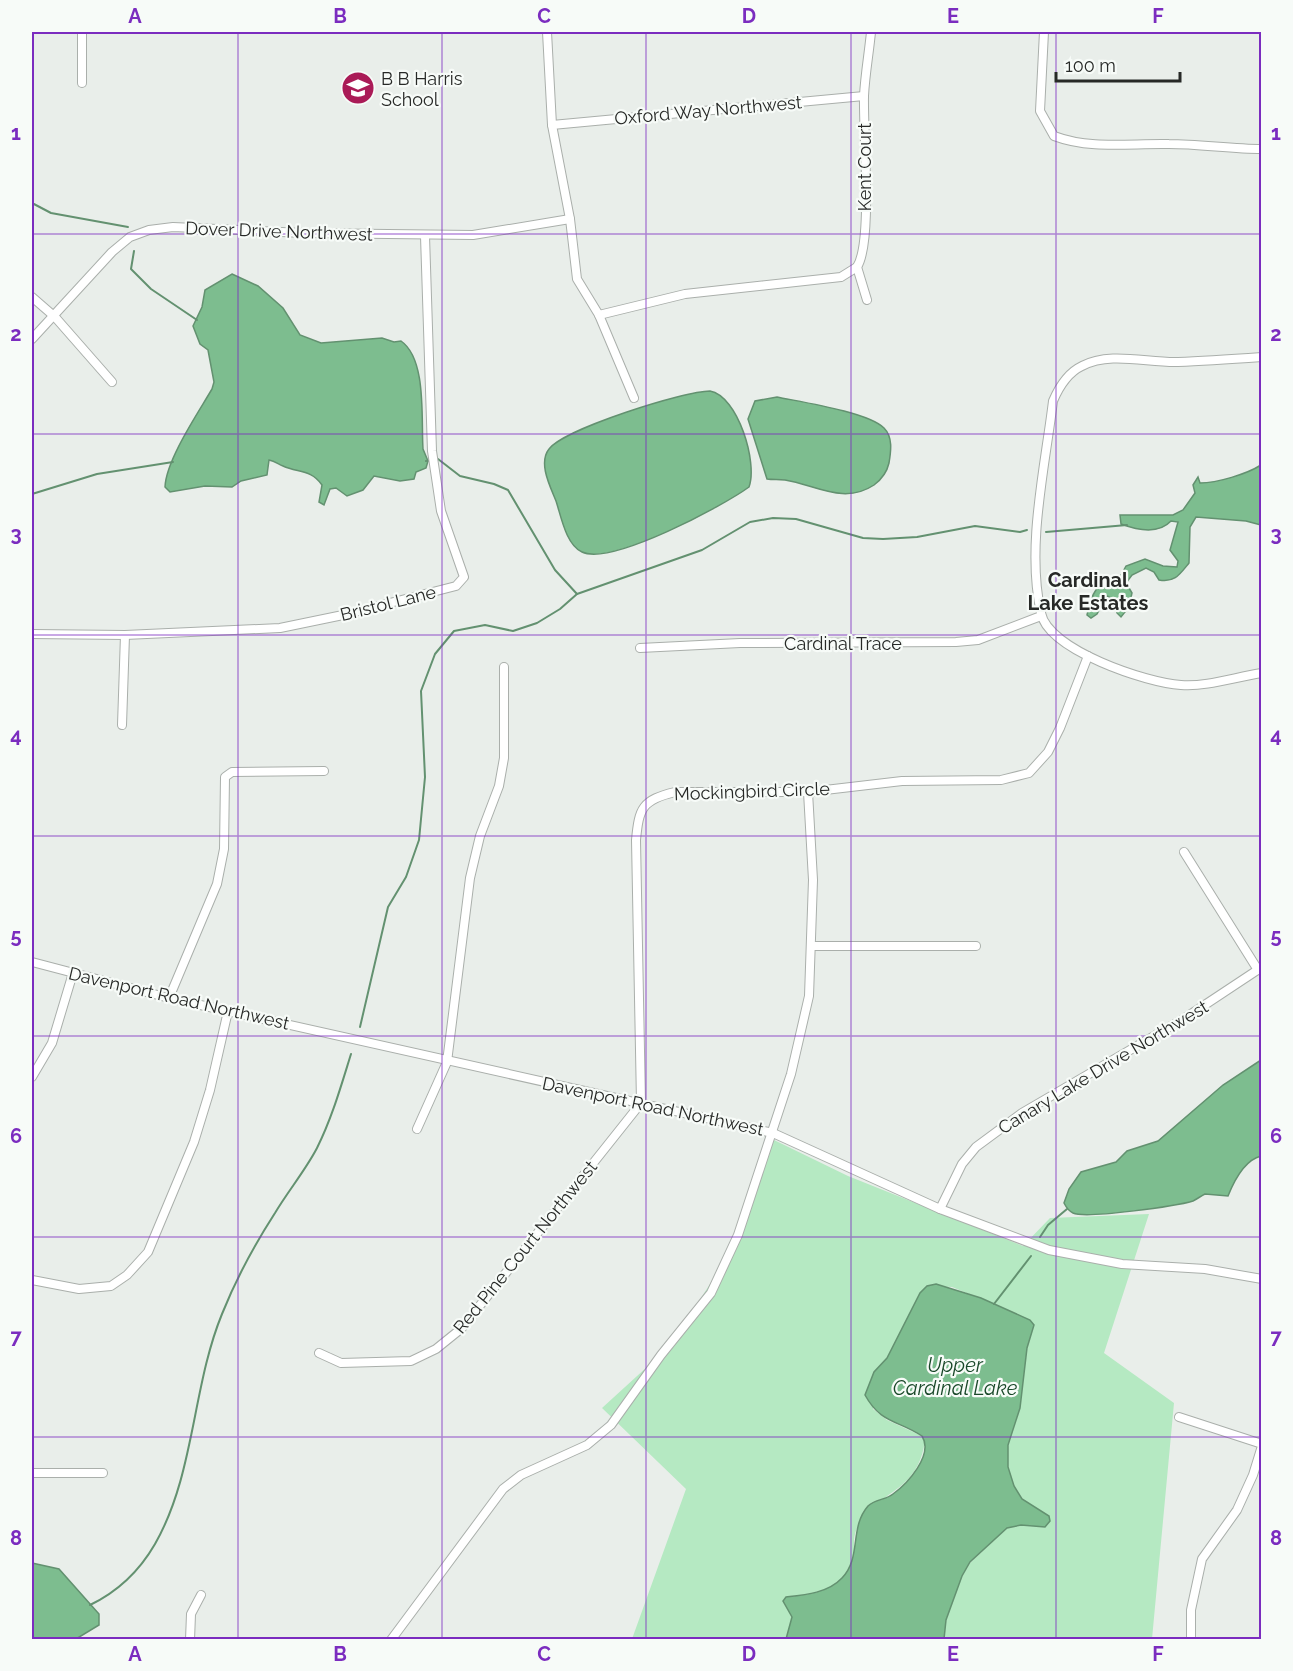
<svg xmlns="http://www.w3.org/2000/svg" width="1293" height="1671" font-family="Raleway,sans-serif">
<rect width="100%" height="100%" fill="#e9eeea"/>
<path fill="#b5e9c2" d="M774 1140 848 1176 1023 1246 1050 1218 1149 1214 1104 1353 1174 1403 1152 1639H944L946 1620 962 1576 970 1563 1007 1528 1021 1525 1045 1527 1049 1516 1022 1499 1014 1486 1008 1467V1445L1020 1408 1027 1348 1034 1325 1015 1313 952 1287 927 1286 920 1293 887 1358 874 1372 873 1409 887 1420 922 1436 925 1441C917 1495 877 1489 857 1528 849 1546 862 1558 842 1579 827 1593 805 1595 786 1597L783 1601 792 1617 786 1639H632L686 1489 602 1408 671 1345 724 1262Z"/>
<g fill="#7dbd8f" stroke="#639170" stroke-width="1.5">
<path d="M232 274 258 286 283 308 300 335 321 343 382 338 394 342 401 341C427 359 421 419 423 449L428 461 426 468 416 472 414 479 400 481 374 476 363 490 347 496 336 488 330 489 324 505 319 502 322 485C311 469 298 473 283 466 278 464 275 461 269 460L267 475 241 481 232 487 205 486 170 492 165 487C166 460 198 413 212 389L214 382 208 350 200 344 193 326 202 307 205 290Z"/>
<path d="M710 391C738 396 758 463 749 487 723 506 611 566 582 552 566 545 561 516 556 501 550 486 538 463 549 449 564 429 684 391 710 391Z"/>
<path d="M777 397C801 402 868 412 884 428 893 437 891 451 889 463 887 472 882 479 874 485 844 505 816 485 785 480 779 479 773 480 767 479L748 419 755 401Z"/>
<path d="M1261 465V525L1246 521 1196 517 1190 527 1189 563C1180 574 1175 583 1159 580L1154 572 1146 568 1132 575 1126 583 1132 593 1129 607 1121 617 1117 613 1115 600 1107 596 1097 614 1091 618 1087 615C1091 595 1097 579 1119 579L1126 566 1145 559 1163 566 1177 567 1178 561 1170 550 1178 522 1171 521C1158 535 1137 530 1121 524L1120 515H1173L1183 510 1195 493 1193 485 1198 477 1200 483C1217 483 1247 474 1261 465Z"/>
<path d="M1261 1060V1156C1245 1160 1234 1181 1228 1196L1205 1194C1201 1196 1197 1199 1193 1201 1177 1206 1086 1219 1073 1213 1069 1211 1066 1207 1064 1203L1069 1189 1081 1172 1116 1162 1127 1151 1158 1141 1223 1085Z"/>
<path d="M936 1284 981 1298 1030 1320 1034 1325 1027 1348 1020 1408 1008 1445V1467L1014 1486 1022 1499 1049 1516 1050 1521 1045 1527 1021 1525 1007 1528 970 1562 962 1576 946 1620 944 1639H786L792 1617 783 1601 786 1597C805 1595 828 1593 842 1578 862 1557 849 1528 868 1506 875 1499 886 1500 893 1494 907 1484 934 1455 922 1436 898 1420 881 1424 865 1395L874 1372 887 1358 920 1293 927 1286Z"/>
<path d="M32 1563 59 1569 99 1614V1625L76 1639H32Z"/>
</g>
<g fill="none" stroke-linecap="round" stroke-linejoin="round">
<g stroke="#639170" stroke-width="2">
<path d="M32 203 51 213 128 227"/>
<path d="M134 251 131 269 151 289 197 320"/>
<path d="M426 461 438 459 460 476 494 484 508 490 555 570 577 594"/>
<path d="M32 494 97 474 173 462"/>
<path d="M1046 532 1127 525"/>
<path d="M360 1027 388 907 406 877 419 840 425 777 421 691 435 654 454 631 485 625 513 631 537 623 560 609 577 594 702 550 750 522 773 518 796 519 863 538 883 539 917 537 975 526 1020 532 1027 530"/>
<path d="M1040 1237 1048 1225 1067 1209"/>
<path d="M994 1304 1031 1256"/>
<path d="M90 1605C117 1592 140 1570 155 1544 195 1474 192 1387 222 1314 236 1279 255 1244 275 1213 288 1191 305 1171 317 1148 332 1118 341 1086 351 1054"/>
</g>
<defs>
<g id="minor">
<path d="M547 32 552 125 570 219 577 279 599 315 634 398"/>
<path d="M1044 32 1040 111 1054 136C1091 150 1131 143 1169 144 1200 144 1231 149 1262 149"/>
<path d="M82 83V32"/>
<path d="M552 125 864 96"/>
<path d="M32 297 55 317 112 382"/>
<path d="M867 300 857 267C873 242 863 133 864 96 865 75 869 53 871 32"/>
<path d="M599 315 685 294 841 277 857 267"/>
<path d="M32 339 112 252 130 237 149 230 173 227 303 233 473 235 570 219"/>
<path d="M1262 357C1234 359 1206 361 1178 362 1147 363 1110 351 1082 366 1067 373 1059 387 1053 401 1045 468 1026 547 1041 613 1048 650 1147 683 1181 685 1207 687 1235 677 1262 673"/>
<path d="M32 634 125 635 280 628 343 615 456 586 464 577 441 511 432 451 425 236"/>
<path d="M640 648 740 643 956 642 978 640 1041 616"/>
<path d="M122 725 125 635"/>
<path d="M1184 852 1258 970"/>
<path d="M812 946H976"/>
<path d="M32 962 169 998 773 1133 940 1209 1049 1250 1122 1264 1205 1269 1262 1279"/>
<path d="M169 998 217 884 224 849 225 777 232 772 324 771"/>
<path d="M32 1077 52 1043 73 973"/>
<path d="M417 1129 447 1062 470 878 480 836 499 786 504 758V667"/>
<path d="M940 1209 962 1164 976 1147 1022 1113 1185 1018 1262 967"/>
<path d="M32 1280 79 1289 111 1286 127 1275 148 1252 194 1142 210 1090 228 1011"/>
<path d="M319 1353 341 1363 411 1361 436 1349 462 1328 641 1103 636 840C639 808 642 800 675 792H808L902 781 1001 780 1029 773 1048 752 1060 728 1088 656"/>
<path d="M1179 1417 1262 1444"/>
<path d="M32 1473H103"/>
<path d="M190 1640 191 1614 201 1595"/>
<path d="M391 1640 503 1489 521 1475 587 1445 611 1425 661 1355 711 1293 738 1235 791 1074 809 996 813 880 808 792"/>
<path d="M1191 1640V1610L1202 1559 1237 1510 1253 1475 1262 1446"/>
</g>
</defs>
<use href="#minor" stroke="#aaafab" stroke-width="10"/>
<use href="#minor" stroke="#fff" stroke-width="8"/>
</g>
<path fill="none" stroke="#7b2cbf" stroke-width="1.5" stroke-opacity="0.55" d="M238 32V1640M442 32V1640M646 32V1640M851 32V1640M1056 32V1640M32 234H1262M32 434H1262M32 635H1262M32 836H1262M32 1036H1262M32 1237H1262M32 1437H1262"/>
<defs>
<symbol id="school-disc" viewBox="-11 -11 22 22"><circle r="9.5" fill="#aa1b57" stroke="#f7fbf8"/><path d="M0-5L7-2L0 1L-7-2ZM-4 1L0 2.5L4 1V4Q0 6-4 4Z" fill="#fff"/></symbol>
</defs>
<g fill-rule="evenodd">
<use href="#school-disc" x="339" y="69" width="38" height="38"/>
</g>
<g text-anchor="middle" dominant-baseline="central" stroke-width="4.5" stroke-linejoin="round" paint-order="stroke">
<g font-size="18" fill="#272927" stroke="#f7fbf8" text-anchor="start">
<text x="381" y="78">B B Harris<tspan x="381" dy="21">School</tspan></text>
</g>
<g font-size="18" fill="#272927" stroke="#f7fbf8">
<text transform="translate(708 110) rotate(-5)">Oxford Way Northwest</text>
<text transform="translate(864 167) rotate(-90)">Kent Court</text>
<text transform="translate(279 231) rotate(2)">Dover Drive Northwest</text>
<text transform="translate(388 603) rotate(-14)">Bristol Lane</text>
<text x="843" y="643">Cardinal Trace</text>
<text transform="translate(752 791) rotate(-2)">Mockingbird Circle</text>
<text transform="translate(179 998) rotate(13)">Davenport Road Northwest</text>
<text transform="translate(1103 1067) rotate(-31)">Canary Lake Drive Northwest</text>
<text transform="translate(653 1106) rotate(12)">Davenport Road Northwest</text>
<text transform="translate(525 1247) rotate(-51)">Red Pine Court Northwest</text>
</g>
<g font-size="20" font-weight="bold" fill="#272927" stroke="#f7fbf8">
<text x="1088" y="580">Cardinal<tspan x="1088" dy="23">Lake Estates</tspan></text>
</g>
<g font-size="20" font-style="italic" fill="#194829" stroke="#f7fbf8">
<text x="955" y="1365">Upper<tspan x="955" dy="23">Cardinal Lake</tspan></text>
</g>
</g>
<rect width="1293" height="1671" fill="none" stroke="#f7fbf8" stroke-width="66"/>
<path d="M1056 72v9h124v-9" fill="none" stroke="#272927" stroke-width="3"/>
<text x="1065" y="72" font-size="18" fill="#272927" stroke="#f7fbf8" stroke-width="4.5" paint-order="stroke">100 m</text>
<rect x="33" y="33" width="1227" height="1605" fill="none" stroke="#7b2cbf" stroke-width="2"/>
<g font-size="20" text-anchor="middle" font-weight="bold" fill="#7b2cbf">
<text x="135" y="23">A</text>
<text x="340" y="23">B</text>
<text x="544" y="23">C</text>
<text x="749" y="23">D</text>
<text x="953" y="23">E</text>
<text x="1158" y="23">F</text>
<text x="16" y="140">1</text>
<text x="1276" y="140">1</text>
<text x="16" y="341">2</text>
<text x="1276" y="341">2</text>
<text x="16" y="541">3</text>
<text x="1276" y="541">3</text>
<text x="16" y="742">4</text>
<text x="1276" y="742">4</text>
<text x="16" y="943">5</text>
<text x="1276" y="943">5</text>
<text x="16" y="1143">6</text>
<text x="1276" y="1143">6</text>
<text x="16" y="1344">7</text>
<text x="1276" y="1344">7</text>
<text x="16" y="1545">8</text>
<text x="1276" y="1545">8</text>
<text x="135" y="1661">A</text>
<text x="340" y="1661">B</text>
<text x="544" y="1661">C</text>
<text x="749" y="1661">D</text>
<text x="953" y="1661">E</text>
<text x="1158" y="1661">F</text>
</g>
</svg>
